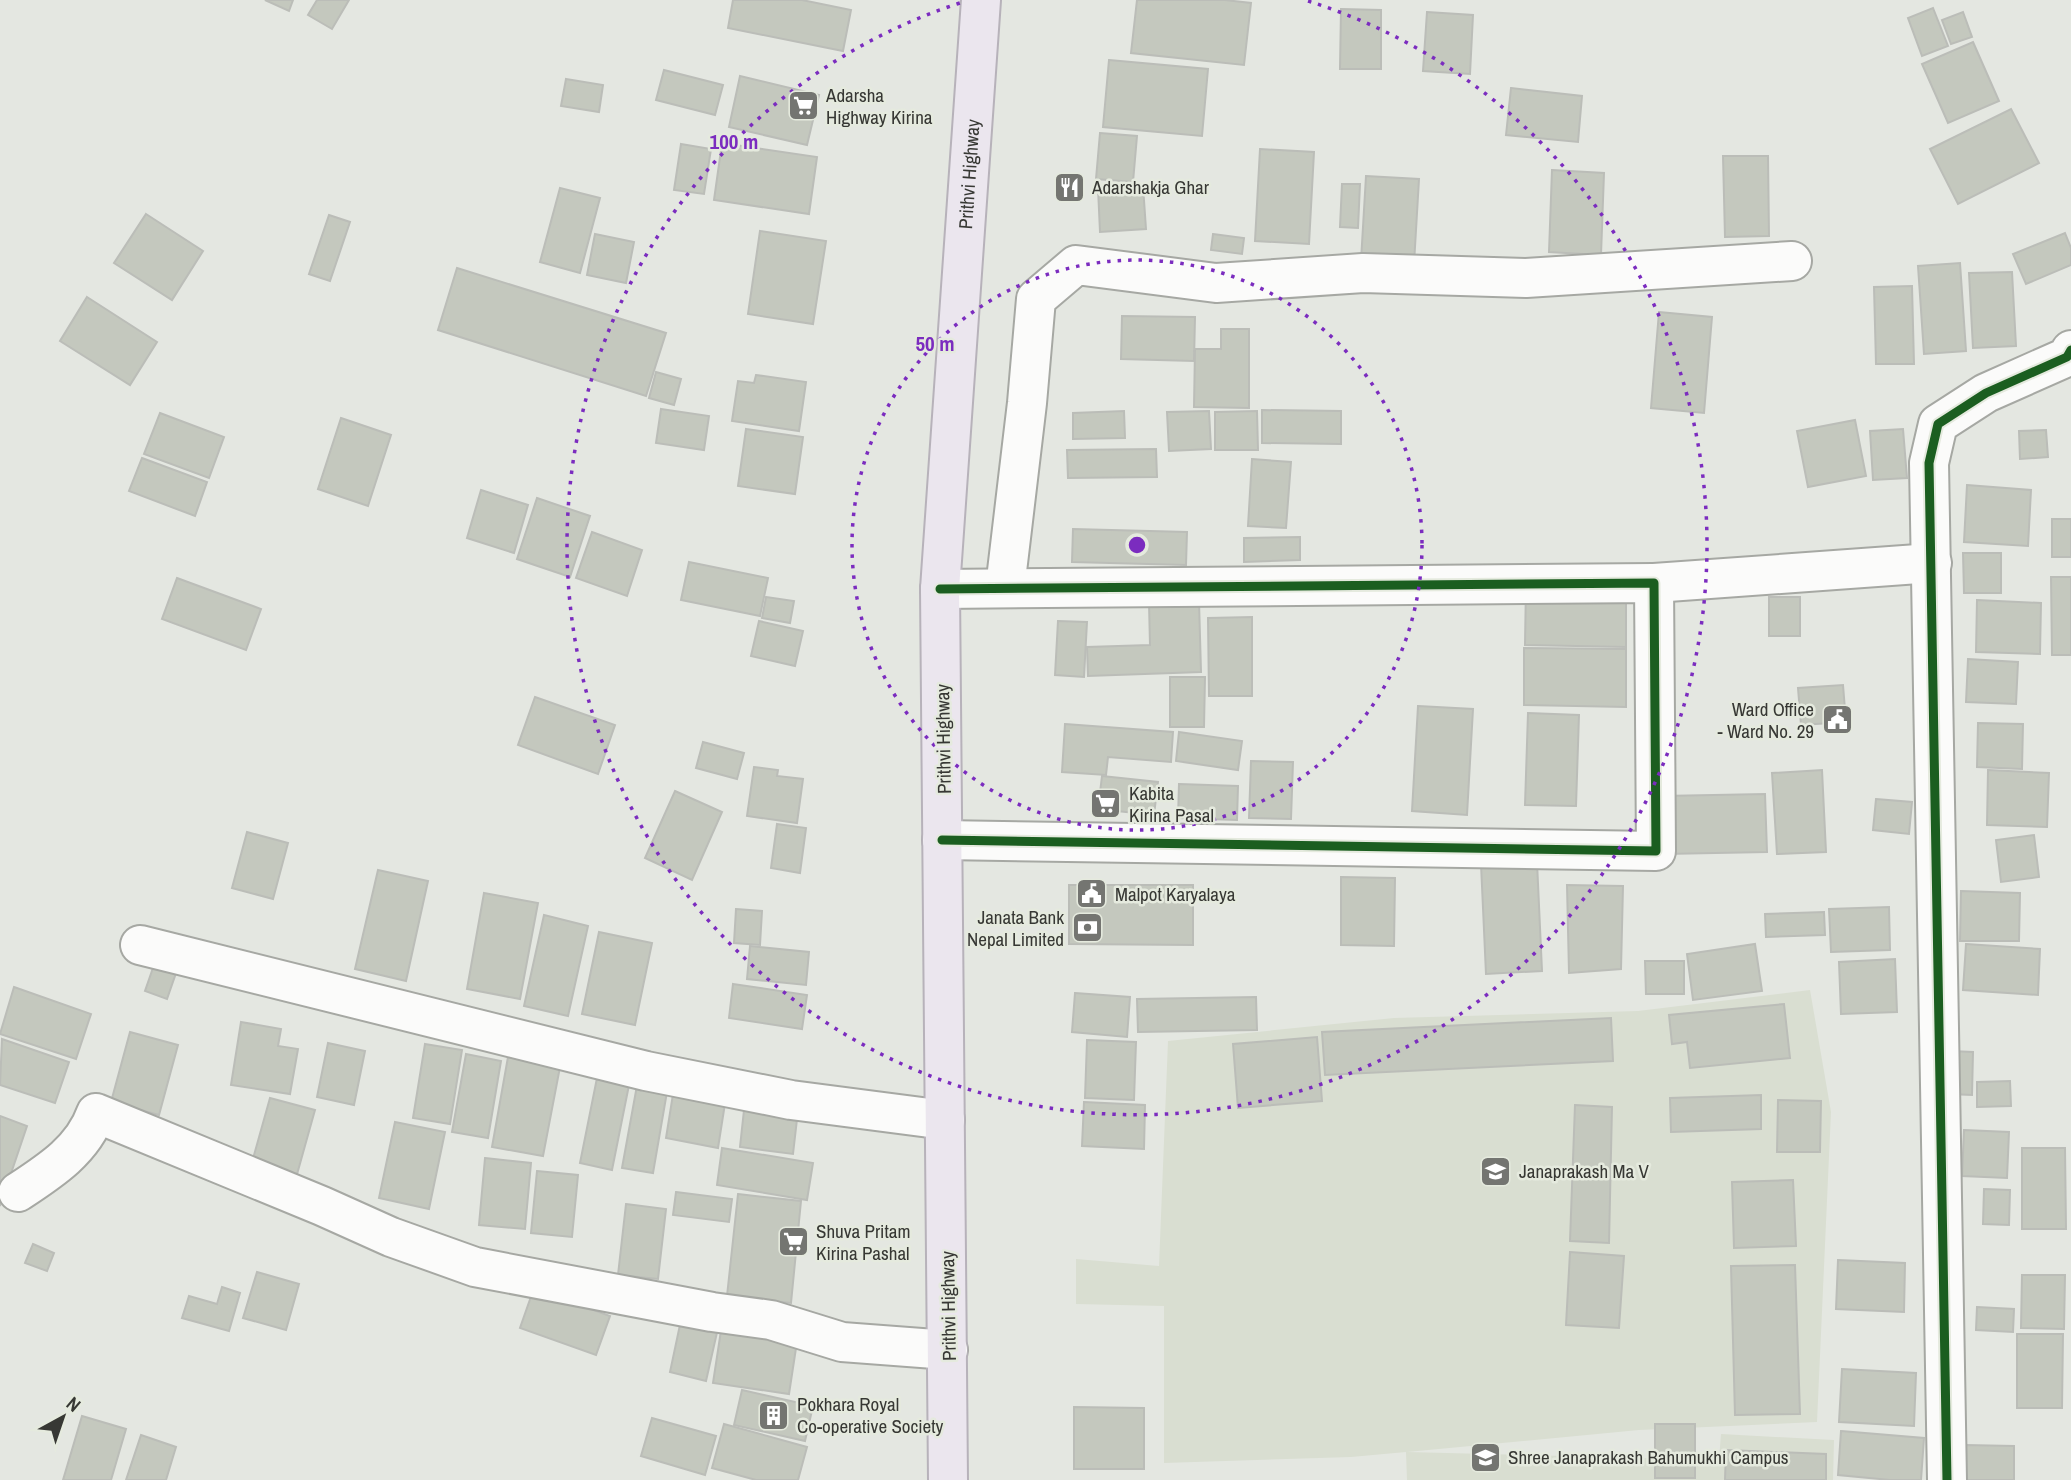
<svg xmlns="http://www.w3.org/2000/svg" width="2071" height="1480" font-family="'Archivo Narrow',sans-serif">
<rect width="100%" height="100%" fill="#e4e7e1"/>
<path fill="#d9ded1" d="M1810 990 1831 1112 1817 1422 1639 1430 1407 1452 1719 1460 1721 1434 1834 1440 1833 1480H1407L1406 1452 1351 1457 1164 1463V1306L1076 1304V1259L1159 1266 1168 1041 1394 1018 1638 1011Z"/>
<g fill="#c4c8be" stroke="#bbbdb8" stroke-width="2">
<path d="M265 0H293L289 11Z"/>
<path d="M317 0H349L332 29 308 15Z"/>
<path d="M733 0H802L851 10 843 51 728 28Z"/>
<path d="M1137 0H1225L1251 3 1244 65 1131 53Z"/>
<path d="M1933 8 1948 46 1922 56 1908 18Z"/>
<path d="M1341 9 1381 10V69H1340Z"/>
<path d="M1427 12 1473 15 1470 74 1423 71Z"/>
<path d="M1963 12 1972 37 1951 44 1942 20Z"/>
<path d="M1973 42 1999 101 1948 123 1922 64Z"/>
<path d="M1109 60 1208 69 1202 136 1103 127Z"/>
<path d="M664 70 723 85 715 115 656 100Z"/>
<path d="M740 76 819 95 807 145 729 127Z"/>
<path d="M566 79 603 85 599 112 561 106Z"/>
<path d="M1511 88 1582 96 1578 142 1506 135Z"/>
<path d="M2011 109 2039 163 1958 204 1930 149Z"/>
<path d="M1100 133 1137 136 1133 182 1096 179Z"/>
<path d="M722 143 817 157 809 214 714 200Z"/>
<path d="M681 144 711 149 704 194 674 190Z"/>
<path d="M1260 149 1314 152 1309 244 1255 241Z"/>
<path d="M1723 156H1768L1769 236 1725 237Z"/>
<path d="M1552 170 1604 173 1601 255 1549 252Z"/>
<path d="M1366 176 1419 179 1414 264 1361 261Z"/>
<path d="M1342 184H1360L1358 228 1340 227Z"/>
<path d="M1143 186 1146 229 1100 232 1098 188Z"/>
<path d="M560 188 600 198 580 273 540 262Z"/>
<path d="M146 214 203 251 172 300 114 263Z"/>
<path d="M329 215 350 222 330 281 309 274Z"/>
<path d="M760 231 826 241 813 324 748 314Z"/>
<path d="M2065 233 2071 248V265L2026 284 2013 254Z"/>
<path d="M595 234 634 242 626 283 587 275Z"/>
<path d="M1213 234 1244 238 1242 254 1211 250Z"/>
<path d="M1960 263 1966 351 1924 354 1918 266Z"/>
<path d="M457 268 666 333 646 396 438 330Z"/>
<path d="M2012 272 2016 346 1973 348 1969 273Z"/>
<path d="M1912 286 1914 364H1876L1874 287Z"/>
<path d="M87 297 157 342 130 385 60 341Z"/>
<path d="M1659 312 1712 317 1704 413 1651 408Z"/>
<path d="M1122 316 1195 317 1194 361 1121 359Z"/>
<path d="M1221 329H1249V408L1194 407 1195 349H1221Z"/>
<path d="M656 372 681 379 674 405 649 398Z"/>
<path d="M756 375 806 382 799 431 732 421 738 381 754 383Z"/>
<path d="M661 409 709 416 704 450 656 443Z"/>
<path d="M1262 410 1341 411V444L1262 443Z"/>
<path d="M1124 411 1125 438 1073 439V413Z"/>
<path d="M1209 411 1211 449 1169 451 1167 412Z"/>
<path d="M1257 411 1258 450H1215V412Z"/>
<path d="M160 413 224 437 209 478 144 454Z"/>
<path d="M341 418 391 435 368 506 318 489Z"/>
<path d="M1855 420 1866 476 1808 487 1797 431Z"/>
<path d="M746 429 803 437 795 494 738 486Z"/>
<path d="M1903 429 1907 478 1873 480 1870 431Z"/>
<path d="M2046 430 2048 457 2020 459 2019 431Z"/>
<path d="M1156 449 1157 477 1068 478 1067 450Z"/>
<path d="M142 458 207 482 195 516 129 491Z"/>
<path d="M1252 459 1291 462 1286 528 1248 526Z"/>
<path d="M1967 485 2031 490 2028 546 1964 542Z"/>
<path d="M481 490 528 505 514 553 467 538Z"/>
<path d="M537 498 590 516 570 577 517 559Z"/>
<rect x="2052" y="519" width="19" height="38"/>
<path d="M1073 529 1187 532 1186 565 1072 562Z"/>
<path d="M592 532 642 550 627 596 576 578Z"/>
<path d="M1300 537V560L1244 562V538Z"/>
<path d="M1963 553H2001V593H1964Z"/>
<path d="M689 562 768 578 760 616 681 600Z"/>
<path d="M2051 577H2071V655H2052Z"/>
<path d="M177 578 261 609 246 650 162 619Z"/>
<path d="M1526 584 1626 587V647L1525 645Z"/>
<path d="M766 597 794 601 790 623 762 618Z"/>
<rect x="1769" y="597" width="31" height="39"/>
<path d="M1977 600 2041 603 2040 654 1976 652Z"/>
<path d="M1199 601 1201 672 1088 676 1087 647 1150 645 1149 603Z"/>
<path d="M1252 617V696H1209L1208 618Z"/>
<path d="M759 621 803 631 795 666 751 656Z"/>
<path d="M1058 621 1087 622 1084 677 1055 675Z"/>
<path d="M1524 648 1626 649V707L1524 705Z"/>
<path d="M1968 659 2018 662 2016 704 1966 702Z"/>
<path d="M1170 677H1205L1204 727H1170Z"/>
<path d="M1843 685 1846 722 1801 725 1798 688Z"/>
<path d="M535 697 615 725 598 774 518 745Z"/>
<path d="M1418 706 1473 709 1467 815 1412 811Z"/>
<path d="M1528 713 1579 715 1576 806 1525 805Z"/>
<path d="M1978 723 2023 724 2022 769 1977 767Z"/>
<path d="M1065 724 1173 732 1171 762 1108 757 1106 775 1062 772Z"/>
<path d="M1179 732 1242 741 1238 770 1176 761Z"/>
<path d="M703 742 744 753 737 779 696 768Z"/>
<path d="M1251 761 1293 762 1291 819 1249 818Z"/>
<path d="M754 767 778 770 777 776 803 779 797 823 747 816Z"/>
<path d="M1822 770 1826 852 1777 854 1772 773Z"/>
<path d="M1988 770 2049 773 2047 827 1987 825Z"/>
<path d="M1102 776 1158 782 1154 815 1098 809Z"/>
<path d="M1179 784 1238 786 1237 820 1178 818Z"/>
<path d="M675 791 722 812 692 880 645 858Z"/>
<path d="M1765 794 1767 852 1664 854 1662 796Z"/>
<path d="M1876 799 1912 802 1909 834 1873 830Z"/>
<path d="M777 824 806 828 800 873 771 868Z"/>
<path d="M247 832 288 843 273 899 232 888Z"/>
<path d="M2034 835 2039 877 2001 882 1996 840Z"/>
<path d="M1537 862 1542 971 1486 974 1481 864Z"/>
<path d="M378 870 428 881 406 981 355 969Z"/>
<path d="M1341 877 1395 878 1394 946 1341 945Z"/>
<path d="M1069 885H1193V945L1069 944Z"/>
<path d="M1567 885 1623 886 1621 969 1569 973Z"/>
<path d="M1961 891 2020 893 2019 941H1960Z"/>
<path d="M484 893 538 903 520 999 467 989Z"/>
<path d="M1889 907 1890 950 1831 952 1829 909Z"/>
<path d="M736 909 762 911 760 945 734 943Z"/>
<path d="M1824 912 1825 935 1766 937 1765 914Z"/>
<path d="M544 915 588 926 568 1016 524 1006Z"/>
<path d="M599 932 652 943 635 1025 582 1014Z"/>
<path d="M1755 944 1762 991 1693 1000 1687 954Z"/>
<path d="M1966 944 2040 949 2038 995 1963 990Z"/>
<path d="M750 946 809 952 806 985 747 979Z"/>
<path d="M1895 959 1897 1012 1841 1014 1839 962Z"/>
<path d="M1645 961H1684V994H1646Z"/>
<path d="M154 965 176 973 167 999 145 991Z"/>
<path d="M733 984 807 995 802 1029 729 1018Z"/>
<path d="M14 987 91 1014 76 1059 0 1034Z"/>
<path d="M1075 993 1130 997 1127 1037 1072 1032Z"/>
<path d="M1256 997 1257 1030 1138 1032 1137 999Z"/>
<path d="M1784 1004 1790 1058 1690 1068 1687 1042 1672 1044 1669 1015Z"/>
<path d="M1611 1018 1613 1061 1325 1075 1322 1032Z"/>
<path d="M241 1022 281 1029 278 1046 298 1049 290 1094 231 1085Z"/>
<path d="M130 1032 178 1045 159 1115 111 1102Z"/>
<path d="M1317 1037 1322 1101 1238 1108 1233 1044Z"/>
<path d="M2 1039 69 1062 55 1103 0 1085Z"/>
<path d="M1087 1040 1136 1042 1134 1100 1085 1098Z"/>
<path d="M328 1043 365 1051 354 1105 317 1097Z"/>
<path d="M425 1044 462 1050 450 1124 413 1118Z"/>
<path d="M1950 1051 1973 1052 1972 1095 1949 1094Z"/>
<path d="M466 1054 501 1061 488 1138 452 1132Z"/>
<path d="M508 1057 560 1067 543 1156 492 1147Z"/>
<path d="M598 1073 630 1080 612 1170 580 1163Z"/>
<path d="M638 1080 668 1086 653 1173 622 1168Z"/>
<path d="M2010 1081 2011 1106 1977 1107V1082Z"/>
<path d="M674 1088 726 1097 718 1148 666 1138Z"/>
<path d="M1761 1095V1129L1671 1132 1670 1098Z"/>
<path d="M270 1098 315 1110 294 1185 249 1173Z"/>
<path d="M1778 1100 1821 1101 1820 1152H1777Z"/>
<path d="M745 1101 763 1104 762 1114 797 1119 793 1154 740 1147Z"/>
<path d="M1084 1102 1145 1105 1144 1149 1082 1146Z"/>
<path d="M1575 1105 1612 1107 1609 1243 1570 1241Z"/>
<path d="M0 1116 27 1126 0 1206Z"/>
<path d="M395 1122 445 1132 429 1209 379 1198Z"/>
<path d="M1964 1130 2009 1132 2007 1178 1962 1176Z"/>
<path d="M722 1148 813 1163 807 1200 717 1185Z"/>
<path d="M2022 1148H2065L2066 1229H2022Z"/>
<path d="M485 1158 531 1163 525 1229 479 1225Z"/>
<path d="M537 1171 578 1175 572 1237 531 1233Z"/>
<path d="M1793 1180 1796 1246 1734 1248 1732 1182Z"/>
<path d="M1984 1189 2010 1190 2009 1225 1983 1224Z"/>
<path d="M676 1192 732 1199 729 1222 673 1215Z"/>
<path d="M738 1194 801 1201 791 1303 727 1296Z"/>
<path d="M626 1204 666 1209 658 1279 618 1275Z"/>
<path d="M33 1244 54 1253 47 1271 25 1263Z"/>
<path d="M1570 1252 1624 1256 1619 1328 1566 1325Z"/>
<path d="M1838 1260 1905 1263 1904 1312 1836 1309Z"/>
<path d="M1795 1265 1800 1414 1735 1415 1731 1266Z"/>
<path d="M257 1272 299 1284 286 1330 243 1318Z"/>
<path d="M2022 1275H2065L2064 1329 2021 1328Z"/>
<path d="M222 1287 240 1293 229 1331 182 1318 189 1296 217 1304Z"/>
<path d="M534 1288 610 1316 596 1355 520 1328Z"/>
<path d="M1977 1307 2014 1309 2013 1332 1976 1330Z"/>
<path d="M681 1320 718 1328 706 1381 670 1372Z"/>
<path d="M722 1324 798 1335 789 1394 713 1383Z"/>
<path d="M2017 1334H2063L2062 1408H2017Z"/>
<path d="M1842 1369 1916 1373 1914 1426 1839 1422Z"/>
<path d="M742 1390 813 1406 805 1441 734 1425Z"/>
<path d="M1074 1407 1144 1408V1469H1074Z"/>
<path d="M82 1416 126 1429 111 1480H63Z"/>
<path d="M652 1418 716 1436 705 1475 641 1456Z"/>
<path d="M724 1424 807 1447 798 1480H756L712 1468Z"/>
<rect x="1655" y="1424" width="40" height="54"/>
<path d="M1841 1431 1924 1438 1921 1480H1890L1838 1475Z"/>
<path d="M141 1435 176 1447 166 1480H126Z"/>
<path d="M1965 1445 2014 1446V1480H1965Z"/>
<path d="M1726 1450 1826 1454V1480H1725Z"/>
</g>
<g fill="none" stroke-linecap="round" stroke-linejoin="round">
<defs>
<g id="minor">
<path d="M1654 583 1932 563"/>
<path d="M1005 588 1027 403 1036 299 1076 265 1216 283 1363 273 1526 278 1792 261"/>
<path d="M940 589 1654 583 1656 851 942 840"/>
<path d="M140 945 646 1071 791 1100 945 1120"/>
<path d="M18 1192C50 1171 83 1150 96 1113L322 1206 391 1237 475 1267 712 1312 771 1320 842 1342 948 1350"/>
<path d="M1947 1480 1929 463 1938 424 1986 393 2067 357 2071 350"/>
</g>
<g id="trunk">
<path id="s1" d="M948 1480 940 589 981 0"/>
</g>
</defs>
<use href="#minor" stroke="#a6a8a3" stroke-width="42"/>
<use href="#trunk" stroke="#b7b2ba" stroke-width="42"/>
<use href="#minor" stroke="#fbfbfa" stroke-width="38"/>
<use href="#trunk" stroke="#ebe6ee" stroke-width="38"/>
<defs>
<g id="cycleway">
<path d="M940 589 1654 583 1656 851 942 840"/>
<path d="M1947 1480 1929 463 1938 424 1986 393 2067 357 2071 350"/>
</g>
</defs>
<use href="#cycleway" stroke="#e5eade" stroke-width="13"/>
<use href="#cycleway" stroke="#1b5e20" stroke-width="9"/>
</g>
<g fill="none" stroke="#7b2cbf" stroke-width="3.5" stroke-dasharray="3.5 7">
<circle cx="1137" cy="545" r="285"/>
<path d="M1308 1A570 570 0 1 1 966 1"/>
</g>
<defs>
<symbol id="supermarket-square" viewBox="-11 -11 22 22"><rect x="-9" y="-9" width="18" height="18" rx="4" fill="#747571" stroke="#e5eade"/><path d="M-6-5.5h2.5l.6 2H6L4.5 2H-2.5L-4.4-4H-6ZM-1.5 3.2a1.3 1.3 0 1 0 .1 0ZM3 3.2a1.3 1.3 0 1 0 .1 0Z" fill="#fff"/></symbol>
<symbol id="restaurant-square" viewBox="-11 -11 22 22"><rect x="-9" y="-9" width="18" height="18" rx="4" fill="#747571" stroke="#e5eade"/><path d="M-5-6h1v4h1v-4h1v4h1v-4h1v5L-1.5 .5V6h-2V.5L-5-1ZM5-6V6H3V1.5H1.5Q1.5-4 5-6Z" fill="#fff"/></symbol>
<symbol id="civic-square" viewBox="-11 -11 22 22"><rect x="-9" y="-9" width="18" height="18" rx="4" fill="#747571" stroke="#e5eade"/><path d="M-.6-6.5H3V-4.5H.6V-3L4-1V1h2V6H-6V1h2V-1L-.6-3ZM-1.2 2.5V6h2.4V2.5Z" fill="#fff"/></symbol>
<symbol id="bank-square" viewBox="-11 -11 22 22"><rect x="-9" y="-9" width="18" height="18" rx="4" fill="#747571" stroke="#e5eade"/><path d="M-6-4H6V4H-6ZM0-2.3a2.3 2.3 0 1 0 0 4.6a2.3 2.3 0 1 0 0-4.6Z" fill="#fff"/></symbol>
<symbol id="school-square" viewBox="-11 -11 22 22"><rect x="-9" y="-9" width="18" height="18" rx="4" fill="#747571" stroke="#e5eade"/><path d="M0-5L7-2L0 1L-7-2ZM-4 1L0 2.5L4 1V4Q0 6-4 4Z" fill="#fff"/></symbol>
<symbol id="building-square" viewBox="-11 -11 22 22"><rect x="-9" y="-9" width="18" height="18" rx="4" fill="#747571" stroke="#e5eade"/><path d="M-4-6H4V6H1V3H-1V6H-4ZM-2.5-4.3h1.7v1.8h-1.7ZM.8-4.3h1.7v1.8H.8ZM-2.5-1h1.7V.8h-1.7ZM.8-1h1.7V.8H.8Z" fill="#fff"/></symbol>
<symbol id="university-square" viewBox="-11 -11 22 22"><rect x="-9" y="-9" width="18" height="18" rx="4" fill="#747571" stroke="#e5eade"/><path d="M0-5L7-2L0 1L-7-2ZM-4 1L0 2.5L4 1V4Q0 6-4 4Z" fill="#fff"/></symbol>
</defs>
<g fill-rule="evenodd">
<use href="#supermarket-square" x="786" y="88" width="35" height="35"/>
<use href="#restaurant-square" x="1052" y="170" width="35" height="35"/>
<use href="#civic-square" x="1820" y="702" width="35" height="35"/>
<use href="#supermarket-square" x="1088" y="786" width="35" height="35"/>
<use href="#civic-square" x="1074" y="876" width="35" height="35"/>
<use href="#bank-square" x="1070" y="910" width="35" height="35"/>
<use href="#school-square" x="1478" y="1154" width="35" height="35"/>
<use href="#supermarket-square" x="776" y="1224" width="35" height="35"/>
<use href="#building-square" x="756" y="1398" width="35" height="35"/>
<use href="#university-square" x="1468" y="1440" width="35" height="35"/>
</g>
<g text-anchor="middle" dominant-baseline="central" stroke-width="5" stroke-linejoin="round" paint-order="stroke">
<g font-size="19" fill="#373834" stroke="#e5eade" text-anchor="start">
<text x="826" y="95">Adarsha<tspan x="826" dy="22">Highway Kirina</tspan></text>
<text x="1092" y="187">Adarshakja Ghar</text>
<text x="1814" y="709" text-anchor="end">Ward Office<tspan x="1814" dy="22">- Ward No. 29</tspan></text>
<text x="1129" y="793">Kabita<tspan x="1129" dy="22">Kirina Pasal</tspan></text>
<text x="1115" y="894">Malpot Karyalaya</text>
<text x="1064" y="917" text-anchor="end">Janata Bank<tspan x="1064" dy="22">Nepal Limited</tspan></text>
<text x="1519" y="1171">Janaprakash Ma V</text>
<text x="816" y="1231">Shuva Pritam<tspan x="816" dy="22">Kirina Pashal</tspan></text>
<text x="797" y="1404">Pokhara Royal<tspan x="797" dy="22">Co-operative Society</tspan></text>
<text x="1508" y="1457">Shree Janaprakash Bahumukhi Campus</text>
</g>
<g font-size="19" fill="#373834" stroke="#e5eade">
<text stroke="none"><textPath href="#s1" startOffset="1307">Prithvi Highway</textPath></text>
<text transform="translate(943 739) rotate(-91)">Prithvi Highway</text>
<text transform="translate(948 1306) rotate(-91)">Prithvi Highway</text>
</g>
</g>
<circle cx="1137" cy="545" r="10" fill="#7b2cbf" stroke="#e5eade" stroke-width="3.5"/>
<g font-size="21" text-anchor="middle" font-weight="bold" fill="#7b2cbf" stroke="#e5eade" stroke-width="5" stroke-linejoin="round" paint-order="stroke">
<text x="734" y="149">100 m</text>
<text x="935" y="351">50 m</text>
</g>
<g transform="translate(63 1417) rotate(40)" stroke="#e5eade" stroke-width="5" paint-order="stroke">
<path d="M0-5L12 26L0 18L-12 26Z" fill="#373834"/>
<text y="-10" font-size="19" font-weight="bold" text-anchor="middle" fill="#373834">N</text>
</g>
</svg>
